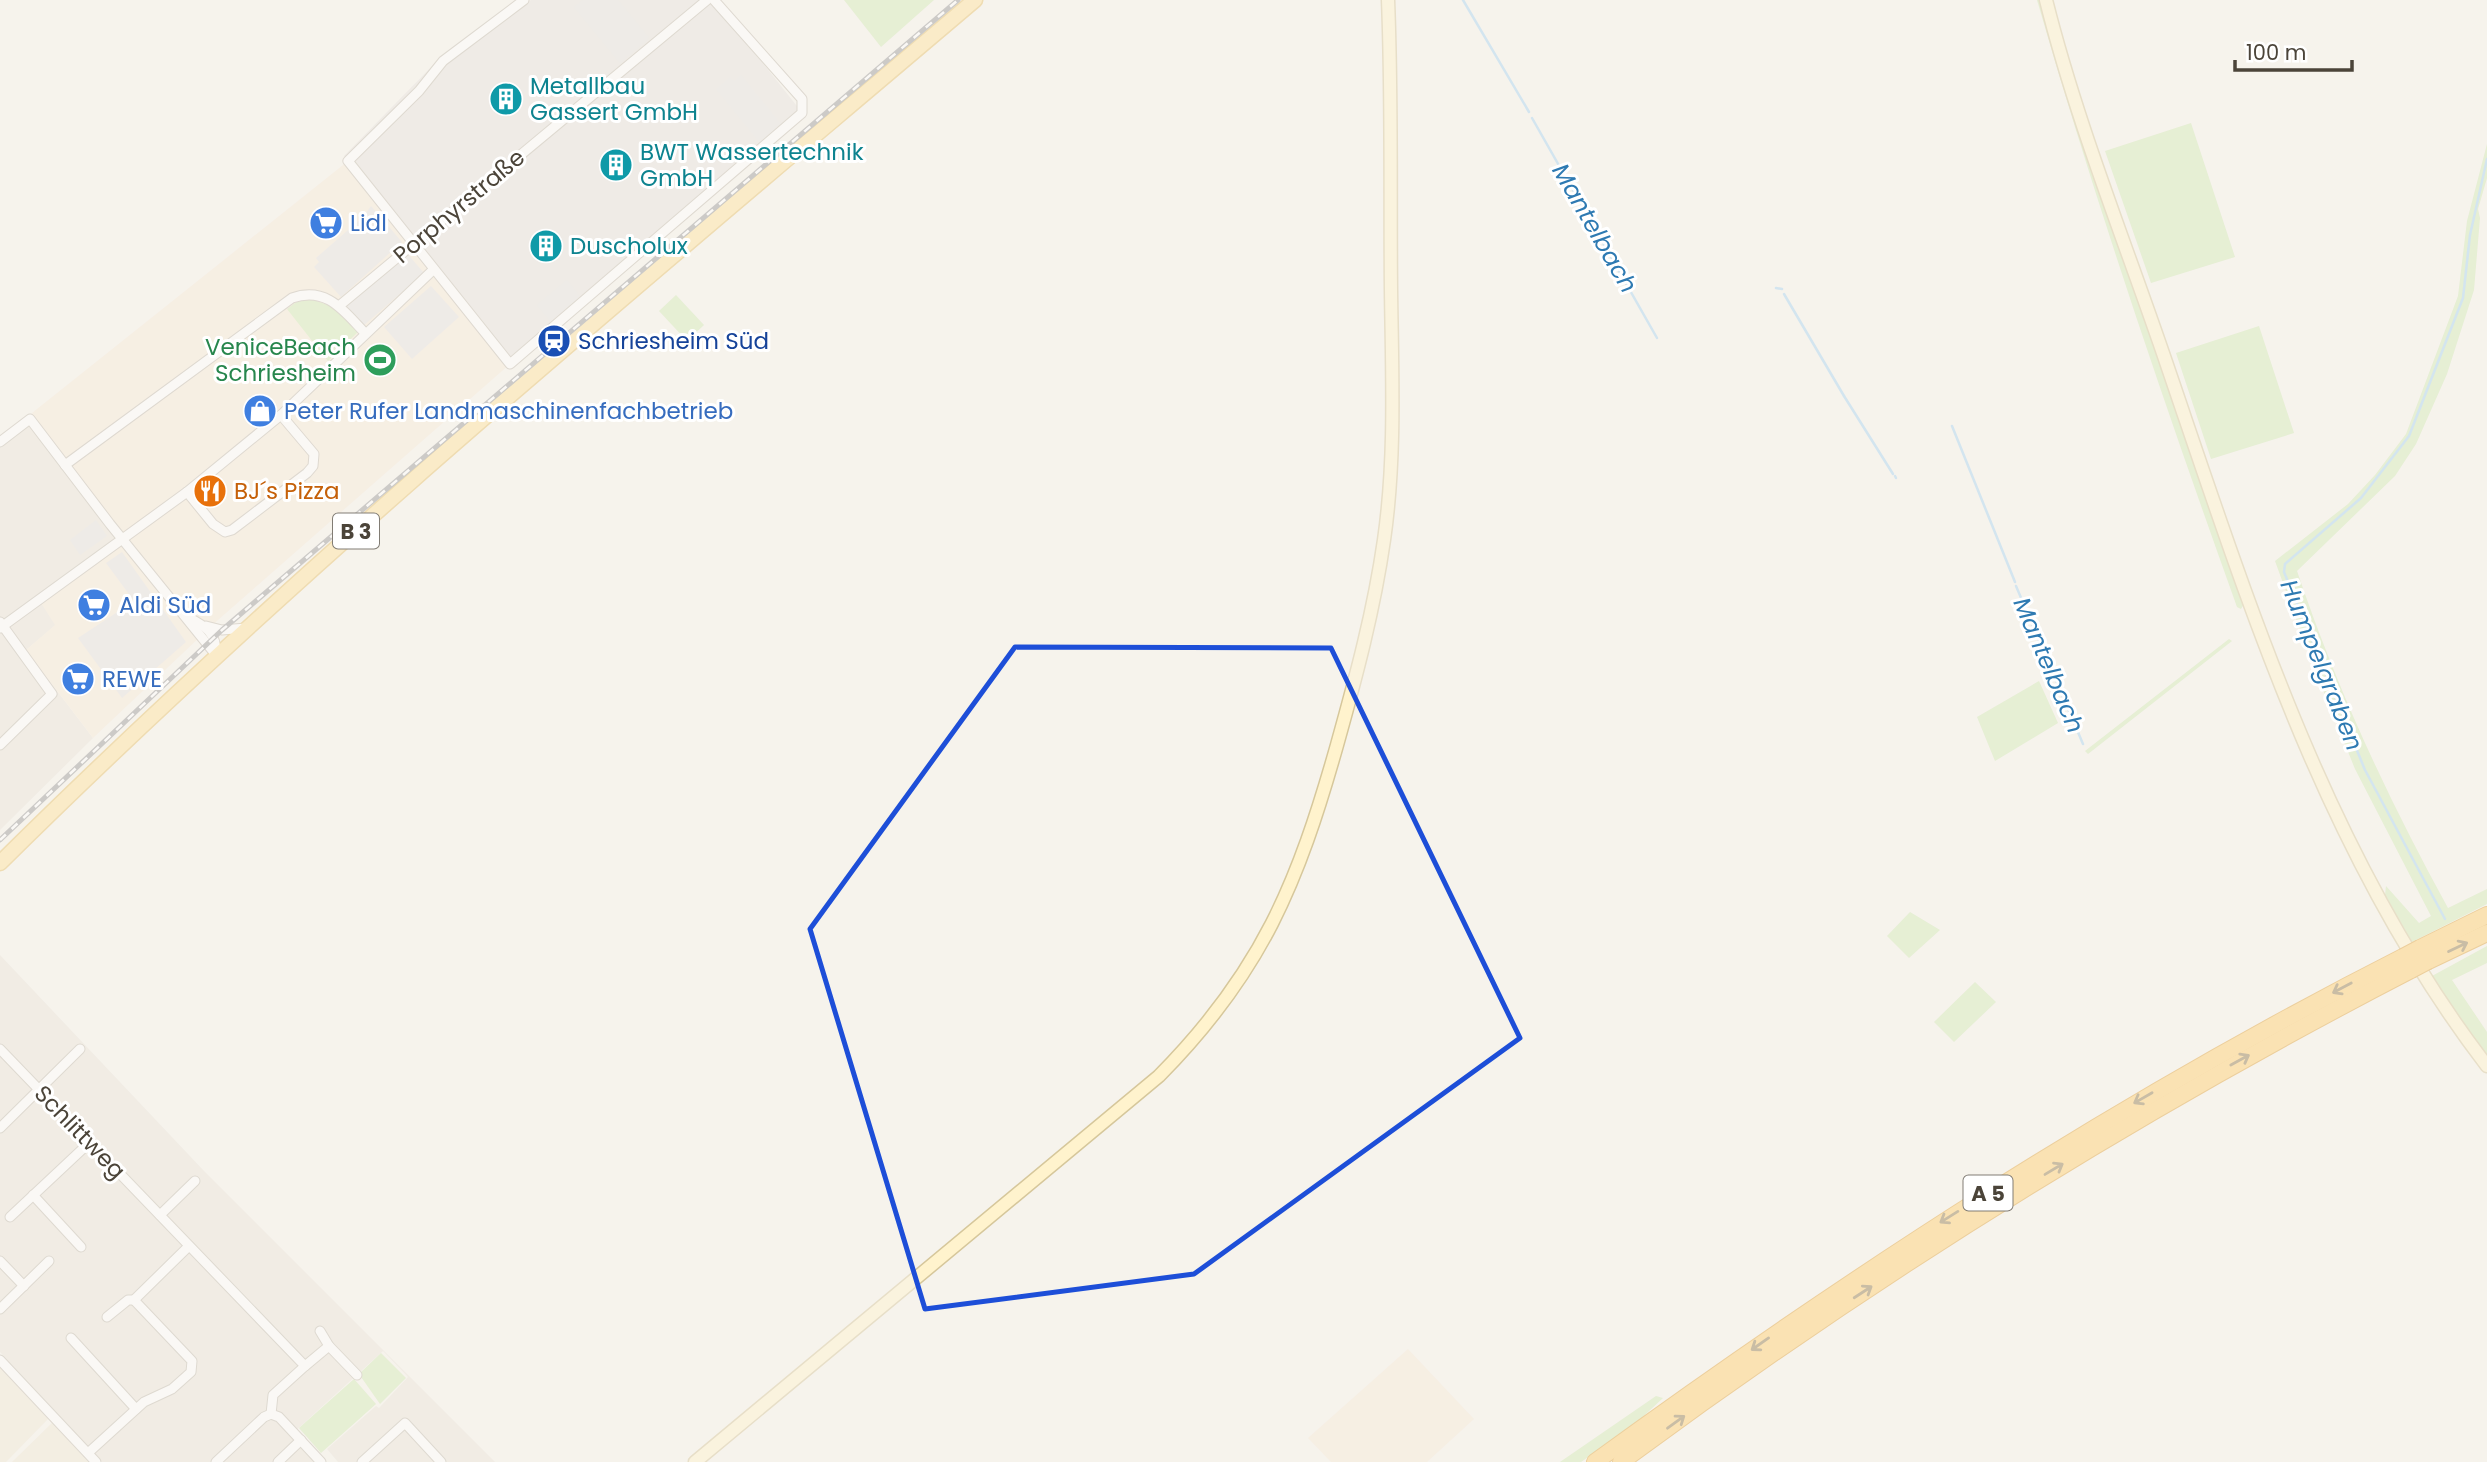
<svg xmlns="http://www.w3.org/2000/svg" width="2487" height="1462" font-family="Poppins,sans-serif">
<rect width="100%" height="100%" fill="#f6f3ec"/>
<g fill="#eae5da">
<path d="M32 413 128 542 56 625 26 650 93 738 0 830V438Z"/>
<path d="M0 955 205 1172 495 1462H338L327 1449 376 1406 379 1408 408 1377 383 1351 291 1435 314 1462H102L0 1352Z"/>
</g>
<g fill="#f7ead8">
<path d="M348 161 510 364 218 620 93 738 26 650 55 625 41 603 128 542 32 413Z"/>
<path d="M1408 1349 1474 1419 1427 1462H1331L1308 1438Z"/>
</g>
<path fill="#e6e2dd" d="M531 0H713L800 110 513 367 344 156 440 58Z"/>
<g fill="#efe8d6">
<path d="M0 1367 49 1418 6 1462H0Z"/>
<path d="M54 1421 93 1462H12Z"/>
</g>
<g fill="#d2eab5">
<path d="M844 0H934L881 47Z"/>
<path d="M2037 0H2041L2244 604 2241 609 2237 607C2165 406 2096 204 2037 0Z"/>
<path d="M2191 123 2235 257 2151 283 2105 151Z"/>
<path d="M2487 144V178L2478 209 2480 218 2474 290 2447 374 2416 444 2395 476 2297 571C2337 689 2388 799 2448 908L2487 889V904L2412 942 2385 895 2386 886 2419 923 2431 916 2355 769 2314 668 2275 561 2348 504 2375 475 2406 434 2458 296 2467 221Z"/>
<path d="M676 295 704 325 687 341 659 311Z"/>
<path d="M311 299 336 308 358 332 328 361 287 309 299 300Z"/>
<path d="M2259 326 2294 433 2211 459 2176 353Z"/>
<path d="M2229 639 2232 641 2088 754 2085 751Z"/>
<path d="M2039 681 2058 723 1995 761 1977 717Z"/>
<path d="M1910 912 1940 930 1909 958 1887 936Z"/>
<path d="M2487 946V963L2452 980 2487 1032V1057L2432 976Z"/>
<path d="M1975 982 1996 1002 1954 1042 1934 1022Z"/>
<path d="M381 1353 406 1378 380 1404 359 1374Z"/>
<path d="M354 1379 376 1404 321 1453 299 1428Z"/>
<path d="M1656 1396 1663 1398 1633 1426 1581 1462H1560Z"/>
</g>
<g fill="#e5e3e0">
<path d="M583 0H618L649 38 620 63 574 7Z"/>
<path d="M741 75 782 125 760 143 716 89 730 77 734 81Z"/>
<path d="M371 206 402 242 341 297 314 267 319 262 316 258 363 217Z"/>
<path d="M406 252 424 273 362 327 344 306Z"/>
<path d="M567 280 581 298 552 323 537 305Z"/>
<path d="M431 286 459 317 412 359 384 327Z"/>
<path d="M96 520 107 536 80 555 70 540Z"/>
<path d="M122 552 186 642 122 698 78 638 134 601 106 563Z"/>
</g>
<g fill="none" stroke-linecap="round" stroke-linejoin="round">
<g stroke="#a9d4f2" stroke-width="2.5">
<path d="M1463 0 1529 112"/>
<path d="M1532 118 1657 338"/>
<path d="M1776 288 1782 289"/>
<path d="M1784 294 1844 396"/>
<path d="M1844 396 1893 474"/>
<path d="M1952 426 2015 582"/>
<path d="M1895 476 1896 478"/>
<path d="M2016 586 2083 744"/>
<path d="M2445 919 2365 770 2284 572 2285 564 2361 498 2409 436 2463 298 2470 235 2487 159"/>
</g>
<defs>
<g id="street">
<path d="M524 0 443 61 419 91 348 161 510 364 802 113V99L714 0"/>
<path d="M339 306 707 0"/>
<path d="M0 442 30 419 110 524 216 655"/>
<path d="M65 465 292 298C326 286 343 310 364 332"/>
<path d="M187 492 213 524 225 532 232 530 307 473 313 466 314 454 281 415"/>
<path d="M186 616C205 626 217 632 216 655"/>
<path d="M0 622 52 694 0 745"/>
<path d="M206 626 222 630 246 628"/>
<path d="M0 628 187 492 281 415 433 270"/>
<path d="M0 1049 305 1366 273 1395 271 1414"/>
<path d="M0 1128 80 1049"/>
<path d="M33 1195 81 1247"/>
<path d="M160 1215 195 1181"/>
<path d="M10 1217 90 1142"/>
<path d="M0 1261 24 1286"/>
<path d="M0 1309 49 1261"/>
<path d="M107 1317 128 1300H134"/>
<path d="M320 1331 329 1346 357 1375"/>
<path d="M71 1338 136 1409"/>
<path d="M0 1360 96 1462"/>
<path d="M305 1366 329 1346"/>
<path d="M271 1414 279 1417 321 1462"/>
<path d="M88 1453 144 1402 172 1389 191 1372 192 1361 134 1300 189 1246"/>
<path d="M216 1462 264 1417 271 1414"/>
<path d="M278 1462 301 1440"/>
<path d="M362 1462 405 1423 441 1462"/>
</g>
<g id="secondary">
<path d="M2046 0C2077 124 2126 244 2167 365 2250 608 2328 859 2487 1066"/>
<path d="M695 1462 1159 1076C1262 972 1298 883 1337 745 1356 677 1374 610 1384 540 1396 457 1392 373 1391 290 1390 194 1392 97 1388 0"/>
</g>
<path id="primary" d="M0 863C309 557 644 281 975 0"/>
<g id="highway">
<path d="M2420 948 2487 915"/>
<path d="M2428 961 2487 933"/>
<path d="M1595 1462C1852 1275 2119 1101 2403 957"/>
<path d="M1621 1462C1871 1277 2134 1113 2411 970"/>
</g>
</defs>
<use href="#street" stroke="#c2bbae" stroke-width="11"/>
<use href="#secondary" stroke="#d6c79b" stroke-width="15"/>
<use href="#primary" stroke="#e6c16a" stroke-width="17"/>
<use href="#highway" stroke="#e0a43c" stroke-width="18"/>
<use href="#street" stroke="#fff" stroke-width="9"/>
<use href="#secondary" stroke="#fff3cd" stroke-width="12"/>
<use href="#primary" stroke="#ffe39c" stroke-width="14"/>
<use href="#highway" stroke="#ffcf6e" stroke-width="16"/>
<defs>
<path id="rail" d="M0 840 222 630 958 0"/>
</defs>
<use href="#rail" stroke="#9a9a9a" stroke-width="5"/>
<use href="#rail" stroke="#fff" stroke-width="2.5" stroke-dasharray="8" stroke-linecap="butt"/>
<defs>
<g id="highway-bridge">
<path d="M2403 957 2420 948"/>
<path d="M2411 970 2428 961"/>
</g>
</defs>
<use href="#highway-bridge" stroke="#e0a43c" stroke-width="18" stroke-linecap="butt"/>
<use href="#highway-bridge" stroke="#ffcf6e" stroke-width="16"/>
</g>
<defs><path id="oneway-shaft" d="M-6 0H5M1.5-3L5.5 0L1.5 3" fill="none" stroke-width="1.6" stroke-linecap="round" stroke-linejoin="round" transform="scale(1.75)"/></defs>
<g stroke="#937c4e">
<use href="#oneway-shaft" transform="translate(2458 947) rotate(-26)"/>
<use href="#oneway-shaft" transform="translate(2342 988) rotate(152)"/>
<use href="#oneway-shaft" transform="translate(2240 1060) rotate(-29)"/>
<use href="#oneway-shaft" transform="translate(2143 1098) rotate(150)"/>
<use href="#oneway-shaft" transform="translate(2054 1169) rotate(-31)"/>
<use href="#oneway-shaft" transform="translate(1949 1217) rotate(148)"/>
<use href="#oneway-shaft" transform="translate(1863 1292) rotate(-33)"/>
<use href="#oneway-shaft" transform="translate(1760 1344) rotate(145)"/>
<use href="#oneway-shaft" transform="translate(1676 1422) rotate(-36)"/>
</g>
<path d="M0 0H2487V1462H0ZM1015 647 1331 648 1520 1038 1194 1274 925 1309 810 929Z" fill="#f6f3ec" fill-opacity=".55" fill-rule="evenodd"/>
<path fill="none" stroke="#1d4ed8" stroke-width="5" stroke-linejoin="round" d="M1015 647 1331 648 1520 1038 1194 1274 925 1309 810 929Z"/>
<defs>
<symbol id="building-disc" viewBox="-11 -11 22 22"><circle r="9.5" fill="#0f9aa8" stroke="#fff"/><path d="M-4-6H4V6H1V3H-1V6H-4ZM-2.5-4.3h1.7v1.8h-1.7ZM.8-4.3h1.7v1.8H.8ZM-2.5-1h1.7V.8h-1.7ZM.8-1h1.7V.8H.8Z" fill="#fff"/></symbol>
<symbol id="supermarket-disc" viewBox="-11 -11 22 22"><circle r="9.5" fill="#3f7fe0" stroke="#fff"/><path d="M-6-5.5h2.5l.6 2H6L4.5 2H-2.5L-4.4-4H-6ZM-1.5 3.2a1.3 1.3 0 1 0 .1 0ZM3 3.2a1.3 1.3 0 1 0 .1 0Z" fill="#fff"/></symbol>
<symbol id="station-disc" viewBox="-11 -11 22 22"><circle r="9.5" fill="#1a4fb4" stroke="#fff"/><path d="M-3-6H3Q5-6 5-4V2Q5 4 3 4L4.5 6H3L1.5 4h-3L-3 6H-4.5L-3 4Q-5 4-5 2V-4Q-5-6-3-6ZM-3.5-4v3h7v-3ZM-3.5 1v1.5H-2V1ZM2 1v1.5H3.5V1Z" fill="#fff"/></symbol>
<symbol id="stadium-disc" viewBox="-11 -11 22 22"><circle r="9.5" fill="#2e9e5b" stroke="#fff"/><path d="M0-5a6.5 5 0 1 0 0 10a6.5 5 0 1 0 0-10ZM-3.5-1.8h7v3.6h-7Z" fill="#fff"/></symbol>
<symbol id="shop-disc" viewBox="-11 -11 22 22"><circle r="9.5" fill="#3f7fe0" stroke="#fff"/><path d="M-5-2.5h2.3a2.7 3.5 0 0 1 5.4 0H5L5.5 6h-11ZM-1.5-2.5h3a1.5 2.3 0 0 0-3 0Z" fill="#fff"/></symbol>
<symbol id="restaurant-disc" viewBox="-11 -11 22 22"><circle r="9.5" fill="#e8710a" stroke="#fff"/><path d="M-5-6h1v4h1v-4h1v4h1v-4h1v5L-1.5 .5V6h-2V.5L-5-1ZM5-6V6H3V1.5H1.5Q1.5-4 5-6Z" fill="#fff"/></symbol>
</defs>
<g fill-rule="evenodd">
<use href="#building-disc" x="487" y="80" width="38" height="38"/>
<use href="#building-disc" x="597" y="146" width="38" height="38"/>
<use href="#supermarket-disc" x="307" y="204" width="38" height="38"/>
<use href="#building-disc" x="527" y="227" width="38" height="38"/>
<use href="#station-disc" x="535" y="322" width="38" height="38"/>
<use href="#stadium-disc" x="361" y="341" width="38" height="38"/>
<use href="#shop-disc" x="241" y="392" width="38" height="38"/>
<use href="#restaurant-disc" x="191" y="472" width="38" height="38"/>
<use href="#supermarket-disc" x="75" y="586" width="38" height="38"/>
<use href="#supermarket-disc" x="59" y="660" width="38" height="38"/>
</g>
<g text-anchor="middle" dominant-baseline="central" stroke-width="6" stroke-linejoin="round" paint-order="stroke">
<g fill="#fff" stroke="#817c74" stroke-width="2">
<rect x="333" y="513.5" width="46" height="35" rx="5"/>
<rect x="1963.5" y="1175.5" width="49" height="35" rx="5"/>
</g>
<g font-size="21" font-weight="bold" fill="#4b4439">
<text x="356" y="531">B 3</text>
<text x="1988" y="1193">A 5</text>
</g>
<g font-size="23" fill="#0d838f" stroke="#fff" text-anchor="start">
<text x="530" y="86">Metallbau<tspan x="530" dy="26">Gassert GmbH</tspan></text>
<text x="640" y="152">BWT Wassertechnik<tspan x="640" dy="26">GmbH</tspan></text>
<text x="570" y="246">Duscholux</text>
</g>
<g font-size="23" fill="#4b4439" stroke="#fff">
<text transform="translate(459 206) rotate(-40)">Porphyrstraße</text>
<text transform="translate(80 1132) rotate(46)">Schlittweg</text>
</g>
<g font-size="23" fill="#366cbe" stroke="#fff" text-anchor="start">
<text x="350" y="223">Lidl</text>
<text x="284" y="411">Peter Rufer Landmaschinenfachbetrieb</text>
<text x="119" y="605">Aldi Süd</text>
<text x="102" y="679">REWE</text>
</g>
<g font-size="23" fill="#164399" stroke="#fff" text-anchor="start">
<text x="578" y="341">Schriesheim Süd</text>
</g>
<g font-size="23" fill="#27864d" stroke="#fff" text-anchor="end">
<text x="356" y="347">VeniceBeach<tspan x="356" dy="26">Schriesheim</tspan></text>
</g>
<g font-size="23" fill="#c56008" stroke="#fff" text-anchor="start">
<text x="234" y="491">BJ´s Pizza</text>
</g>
<g font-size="24" font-style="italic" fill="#2e7ab2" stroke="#fff">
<text transform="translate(1595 228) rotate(60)">Mantelbach</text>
<text transform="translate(2049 665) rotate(67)">Mantelbach</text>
<text transform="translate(2322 665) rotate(68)">Humpelgraben</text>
</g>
</g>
<path d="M2235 60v10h117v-10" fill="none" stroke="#4b4439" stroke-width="3.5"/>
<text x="2246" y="60" font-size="21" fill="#4b4439" stroke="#ffffff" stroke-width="5" paint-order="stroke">100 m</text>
</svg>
